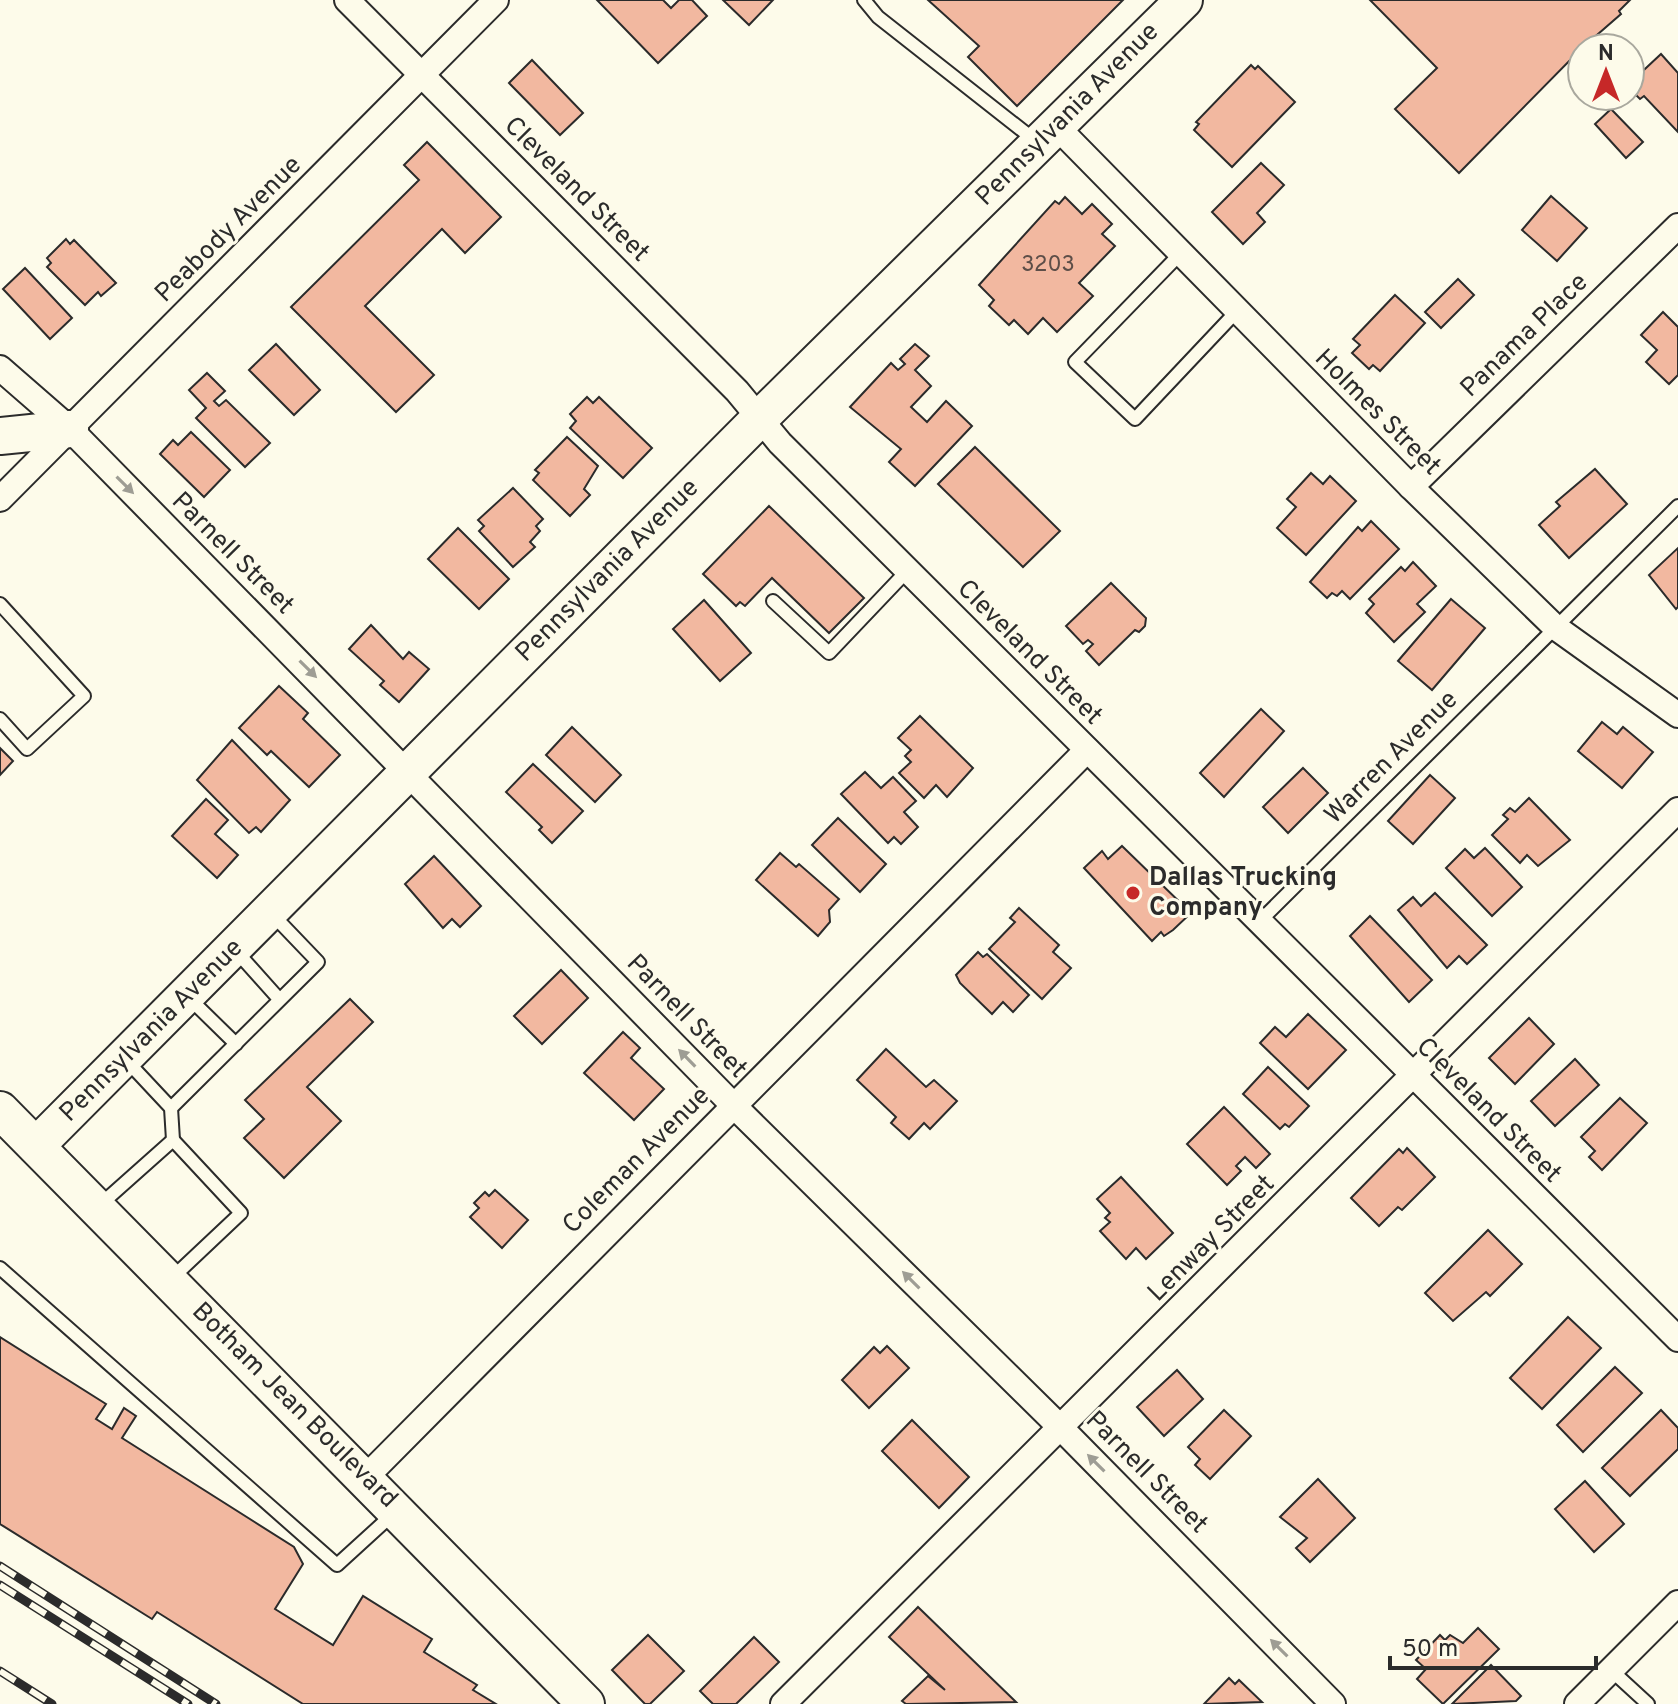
<svg xmlns="http://www.w3.org/2000/svg" width="1678" height="1704" font-family="Overpass,sans-serif">
<rect width="100%" height="100%" fill="#fdfbea"/>
<g fill="#f2b8a0" stroke="#2b2b2b" stroke-width="2">
<path d="M597 0H663L671 8 679 0H692L707 16 658 63Z"/>
<path d="M723 0H773L749 25Z"/>
<path d="M928 0H1123L1017 106 968 57 979 46Z"/>
<path d="M1370 0H1630L1619 11 1621 14 1582 48 1459 173 1395 109 1437 68Z"/>
<path d="M1661 54 1678 73V132L1644 96 1640 99 1630 89V83Z"/>
<path d="M532 60 583 113 560 135 509 83Z"/>
<path d="M1251 65 1255 69 1258 66 1295 102 1232 167 1194 130 1199 124 1196 122Z"/>
<path d="M1611 109 1643 142 1626 158 1595 124Z"/>
<path d="M427 142 501 217 465 253 442 229 365 306 434 375 396 412 291 307 419 180 404 165Z"/>
<path d="M1261 163 1284 185 1257 213 1265 222 1243 244 1212 212Z"/>
<path d="M1551 196 1587 228 1557 261 1522 230Z"/>
<path d="M1065 197 1082 214 1092 204 1112 224 1102 234 1115 246 1079 283 1093 296 1057 332 1043 318 1028 334 1014 320 1009 325 989 306 994 300 979 285 1055 201 1059 204Z"/>
<path d="M66 239 70 244 74 240 116 283 101 296 98 292 85 305 47 267 51 263 47 258Z"/>
<path d="M25 268 72 318 50 339 3 289Z"/>
<path d="M1458 279 1474 295 1441 328 1425 312Z"/>
<path d="M1395 295 1425 323 1380 371 1373 365 1369 369 1352 353 1360 345 1353 339Z"/>
<path d="M1663 312 1678 327V375L1669 384 1646 362 1657 350 1641 335Z"/>
<path d="M276 344 320 390 294 415 249 370Z"/>
<path d="M915 344 929 356 915 370 931 386 911 407 927 422 946 401 972 426 915 486 889 462 901 449 850 407 891 363 898 370 905 364 900 359Z"/>
<path d="M207 373 225 391 214 401 219 406 226 400 270 443 245 467 196 418 206 408 189 390Z"/>
<path d="M587 397 593 403 599 397 652 448 623 478 570 428 576 421 570 414Z"/>
<path d="M191 432 230 470 204 497 160 454 173 440 178 445Z"/>
<path d="M567 437 598 466 584 489 590 495 570 516 533 480 539 473 535 470Z"/>
<path d="M975 447 1060 531 1023 567 938 484Z"/>
<path d="M1595 469 1627 504 1569 558 1539 525 1560 506 1556 502Z"/>
<path d="M1311 473 1323 484 1330 476 1356 501 1306 555 1277 528 1296 507 1287 499Z"/>
<path d="M513 488 543 519 536 526 540 531 530 542 535 547 513 567 479 531 484 526 478 520Z"/>
<path d="M769 506 864 598 829 633 772 578 745 606 740 602 736 606 703 574Z"/>
<path d="M1371 521 1399 549 1350 599 1342 591 1337 596 1332 593 1327 598 1310 582 1358 527 1362 531Z"/>
<path d="M458 528 509 579 479 609 428 559Z"/>
<path d="M1678 548V607L1676 609 1649 575Z"/>
<path d="M1413 562 1436 586 1417 604 1425 612 1394 642 1366 613 1374 604 1369 599 1401 567 1405 571Z"/>
<path d="M1111 583 1146 618 1145 626 1139 632 1135 630 1099 665 1086 651 1093 644 1088 640 1083 644 1066 626Z"/>
<path d="M1451 599 1485 628 1432 690 1398 661Z"/>
<path d="M704 600 751 653 720 681 673 629Z"/>
<path d="M371 625 403 659 409 652 429 669 399 702 380 685 384 681 349 649Z"/>
<path d="M279 686 308 713 303 719 340 755 309 787 271 751 267 755 239 728Z"/>
<path d="M1261 709 1284 731 1224 797 1200 773Z"/>
<path d="M920 716 973 768 947 797 936 785 924 798 899 773 911 762 905 756 911 750 898 738Z"/>
<path d="M1602 722 1617 734 1623 727 1653 752 1622 788 1578 751Z"/>
<path d="M572 727 621 775 595 802 546 755Z"/>
<path d="M232 740 290 800 261 832 256 827 249 833 197 780Z"/>
<path d="M0 748 13 761 0 775Z"/>
<path d="M533 764 583 811 552 843 539 830 542 827 506 792Z"/>
<path d="M1303 768 1328 793 1288 833 1263 807Z"/>
<path d="M865 772 881 788 893 777 916 801 904 812 918 827 901 844 894 837 888 843 841 794Z"/>
<path d="M1430 775 1455 798 1413 844 1388 821Z"/>
<path d="M1529 798 1570 840 1538 866 1527 855 1520 863 1492 835 1508 819 1503 815 1510 808 1515 812Z"/>
<path d="M206 799 228 820 215 834 238 855 217 878 172 836Z"/>
<path d="M838 818 886 864 860 892 812 845Z"/>
<path d="M1122 846 1191 913 1173 930 1164 936 1161 932 1152 941 1084 868 1102 851 1108 859Z"/>
<path d="M1485 848 1522 887 1492 916 1446 868 1465 849 1474 858Z"/>
<path d="M780 853 796 867 799 864 839 899 829 910 830 922 818 936 756 880Z"/>
<path d="M434 856 481 906 460 927 452 919 443 928 405 884Z"/>
<path d="M1435 893 1487 945 1467 964 1459 956 1447 968 1398 910 1413 897 1421 906Z"/>
<path d="M1019 908 1059 945 1053 952 1071 968 1042 999 989 949 1015 922 1010 918Z"/>
<path d="M1370 916 1432 980 1409 1002 1350 936Z"/>
<path d="M978 952 983 957 987 954 1029 995 1013 1012 1003 1002 992 1014 960 983 956 975Z"/>
<path d="M561 970 588 998 542 1044 514 1016Z"/>
<path d="M350 999 373 1022 307 1087 341 1121 284 1178 244 1138 264 1119 245 1100Z"/>
<path d="M1308 1014 1346 1050 1308 1089 1260 1043 1275 1027 1286 1037Z"/>
<path d="M1529 1018 1554 1044 1515 1084 1489 1058Z"/>
<path d="M623 1032 640 1048 631 1058 664 1089 634 1120 584 1073Z"/>
<path d="M886 1049 926 1087 934 1080 957 1101 930 1129 924 1123 909 1139 891 1123 896 1117 857 1080Z"/>
<path d="M1575 1059 1599 1085 1555 1126 1531 1101Z"/>
<path d="M1268 1067 1309 1106 1289 1127 1285 1124 1280 1129 1243 1094Z"/>
<path d="M1620 1098 1647 1123 1602 1170 1589 1157 1595 1151 1581 1137Z"/>
<path d="M1224 1107 1270 1154 1256 1168 1245 1157 1236 1166 1241 1171 1227 1185 1187 1144Z"/>
<path d="M1407 1148 1435 1177 1402 1210 1398 1207 1379 1226 1351 1198 1399 1149 1403 1153Z"/>
<path d="M1121 1177 1173 1233 1146 1259 1136 1248 1126 1259 1100 1231 1110 1222 1105 1218 1110 1213 1097 1199Z"/>
<path d="M495 1190 528 1220 502 1248 470 1217 479 1208 474 1203 485 1192 489 1196Z"/>
<path d="M1488 1230 1522 1264 1490 1296 1486 1292 1453 1321 1425 1293Z"/>
<path d="M1568 1317 1601 1348 1542 1409 1510 1378Z"/>
<path d="M0 1337 106 1404 96 1419 112 1429 124 1408 136 1416 122 1438 294 1547 303 1564 275 1609 333 1645 363 1596 432 1639 424 1652 477 1685 473 1690 496 1704H303L157 1612 152 1619 0 1524Z"/>
<path d="M887 1346 909 1368 869 1408 842 1380 874 1347 880 1353Z"/>
<path d="M1615 1367 1642 1393 1583 1452 1557 1425Z"/>
<path d="M1177 1370 1203 1399 1164 1436 1137 1407Z"/>
<path d="M1224 1410 1251 1436 1210 1479 1195 1465 1200 1459 1188 1447Z"/>
<path d="M1661 1410 1678 1428V1449L1630 1496 1602 1468Z"/>
<path d="M912 1420 969 1477 939 1508 882 1451Z"/>
<path d="M1318 1479 1355 1518 1310 1562 1296 1548 1307 1538 1280 1517Z"/>
<path d="M1585 1481 1624 1524 1594 1552 1555 1509Z"/>
<path d="M918 1607 1016 1702 906 1704 902 1701 928 1676 945 1690 889 1637Z"/>
<path d="M1478 1628 1499 1649 1443 1704 1417 1679 1426 1669 1416 1660 1440 1635 1445 1640 1450 1635 1463 1643Z"/>
<path d="M648 1635 684 1671 650 1704H645L612 1670Z"/>
<path d="M754 1637 779 1662 736 1704H713L700 1691Z"/>
<path d="M1491 1665 1521 1696 1516 1701 1452 1704Z"/>
<path d="M1229 1678 1235 1684 1239 1680 1262 1702 1204 1704Z"/>
</g>
<g fill="none" stroke-linecap="round" stroke-linejoin="round">
<defs>
<g id="lane">
<path d="M864 0 878 17 1037 142"/>
<path d="M1179 255 1075 362 1135 419 1236 312"/>
<path d="M773 601 829 653 907 571"/>
<path d="M0 604 84 696 27 749 0 719"/>
<path d="M1260 921 1678 506"/>
<path d="M236 951 279 999"/>
<path d="M187 996 236 1044"/>
<path d="M127 1061 171 1108 173 1140"/>
<path d="M171 1108 318 962 272 914"/>
<path d="M100 1205 173 1140 241 1213 172 1278"/>
<path d="M0 1268 337 1565 393 1514"/>
<path d="M1611 1670 1648 1704"/>
</g>
<g id="street">
<path d="M347 0 737 391 780 443 1678 1339"/>
<path d="M1057 127 1411 487 1555 627 1678 715"/>
<path d="M0 368 70 429 732 1104 1062 1429 1333 1704"/>
<path d="M1411 487 1678 226"/>
<path d="M0 499 496 0"/>
<path d="M365 1478 1087 750"/>
<path d="M783 1704 1678 810"/>
<path d="M1577 1704 1678 1603"/>
</g>
<g id="secondary">
<path d="M0 436 70 429"/>
<path d="M0 1110 586 1704"/>
<path d="M36 1146 760 418 1184 0"/>
</g>
</defs>
<use href="#lane" stroke="#2b2b2b" stroke-width="16"/>
<use href="#street" stroke="#2b2b2b" stroke-width="28"/>
<use href="#secondary" stroke="#2b2b2b" stroke-width="40"/>
<use href="#lane" stroke="#fdfbea" stroke-width="12"/>
<use href="#street" stroke="#fdfbea" stroke-width="24"/>
<use href="#secondary" stroke="#fdfbea" stroke-width="36"/>
<defs>
<g id="rail">
<path d="M0 1566 216 1704"/>
<path d="M0 1585 188 1704"/>
<path d="M0 1671 52 1704"/>
</g>
</defs>
<use href="#rail" stroke="#2b2b2b" stroke-width="9"/>
<use href="#rail" stroke="#fdfbea" stroke-width="6" stroke-dasharray="18" stroke-linecap="butt"/>
</g>
<defs><path id="oneway-solid" d="M-6-.8H1V-3.2L6.5 0L1 3.2V.8H-6Z" transform="scale(2)"/></defs>
<g fill="#9e9d94">
<use href="#oneway-solid" transform="translate(125 485) rotate(45)"/>
<use href="#oneway-solid" transform="translate(308 669) rotate(45)"/>
<use href="#oneway-solid" transform="translate(687 1058) rotate(-134)"/>
<use href="#oneway-solid" transform="translate(911 1280) rotate(-135)"/>
<use href="#oneway-solid" transform="translate(1096 1463) rotate(-135)"/>
<use href="#oneway-solid" transform="translate(1279 1648) rotate(-135)"/>
</g>
<circle fill="#c62828" stroke="#fdfbea" stroke-width="3" cx="1133" cy="893" r="8"/>
<g text-anchor="middle" dominant-baseline="central" stroke-width="6" stroke-linejoin="round" paint-order="stroke">
<g font-size="22" fill="#5d4e48">
<text x="1048" y="265">3203</text>
</g>
<g font-size="26" fill="#2b2b2b" stroke="#fdfbea">
<text transform="translate(1068 115) rotate(-45)">Pennsylvania Avenue</text>
<text transform="translate(576 190) rotate(45)">Cleveland Street</text>
<text transform="translate(229 230) rotate(-45)">Peabody Avenue</text>
<text transform="translate(1525 336) rotate(-44)">Panama Place</text>
<text transform="translate(1377 413) rotate(45)">Holmes Street</text>
<text transform="translate(232 554) rotate(45)">Parnell Street</text>
<text transform="translate(608 571) rotate(-45)">Pennsylvania Avenue</text>
<text transform="translate(1029 653) rotate(45)">Cleveland Street</text>
<text transform="translate(1392 758) rotate(-45)">Warren Avenue</text>
<text transform="translate(686 1017) rotate(46)">Parnell Street</text>
<text transform="translate(152 1031) rotate(-45)">Pennsylvania Avenue</text>
<text transform="translate(1488 1111) rotate(45)">Cleveland Street</text>
<text transform="translate(637 1161) rotate(-45)">Coleman Avenue</text>
<text transform="translate(1212 1239) rotate(-45)">Lenway Street</text>
<text transform="translate(294 1406) rotate(45)">Botham Jean Boulevard</text>
<text transform="translate(1146 1473) rotate(45)">Parnell Street</text>
</g>
<g font-size="26" font-weight="bold" fill="#2b2b2b" stroke="#fdfbea" text-anchor="start">
<text x="1149" y="878">Dallas Trucking<tspan x="1149" dy="30">Company</tspan></text>
</g>
</g>
<g transform="translate(1606 72)"><circle r="38" fill="#fdfbea" stroke="#a9a89e" stroke-width="2"/>
<path d="M0-6L14 30L0 20L-14 30Z" fill="#c62828"/>
<text y="-12" font-size="22" font-weight="bold" text-anchor="middle" fill="#2b2b2b">N</text>
</g>
<path d="M1390 1656v12h206v-12" fill="none" stroke="#2b2b2b" stroke-width="4"/>
<text x="1402" y="1656" font-size="24" fill="#2b2b2b" stroke="#fdfbea" stroke-width="6" paint-order="stroke">50 m</text>
</svg>
